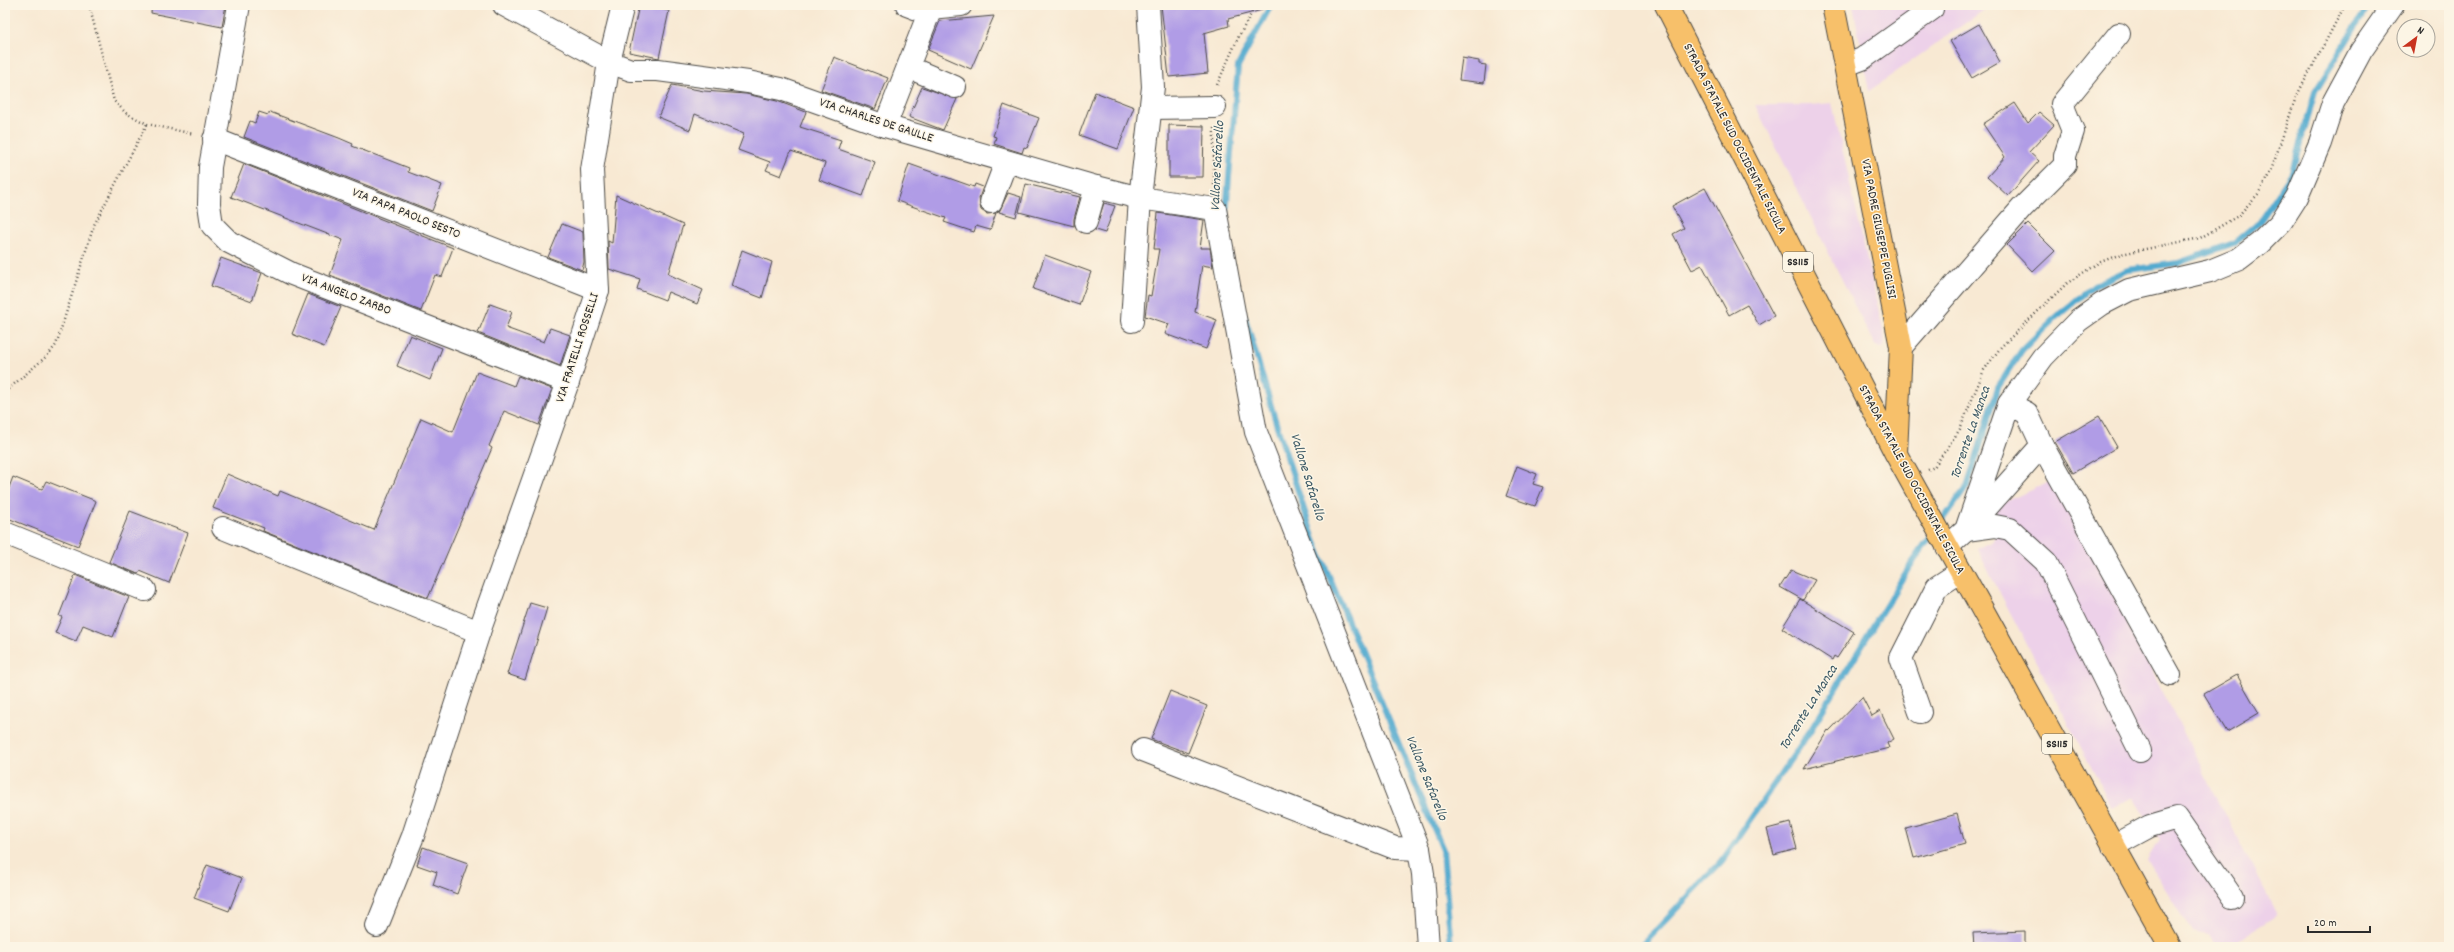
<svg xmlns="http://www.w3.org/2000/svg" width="2454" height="952" font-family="Dekko,sans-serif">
<rect width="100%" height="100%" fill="#fcf5e5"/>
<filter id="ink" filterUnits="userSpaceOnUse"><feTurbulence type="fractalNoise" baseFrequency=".025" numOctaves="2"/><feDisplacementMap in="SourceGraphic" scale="8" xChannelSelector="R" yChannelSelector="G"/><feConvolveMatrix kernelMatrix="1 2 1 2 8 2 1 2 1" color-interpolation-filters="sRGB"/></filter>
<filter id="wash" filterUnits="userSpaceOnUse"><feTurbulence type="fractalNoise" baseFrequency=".012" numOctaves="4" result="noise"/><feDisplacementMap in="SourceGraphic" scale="16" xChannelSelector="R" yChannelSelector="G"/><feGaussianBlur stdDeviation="0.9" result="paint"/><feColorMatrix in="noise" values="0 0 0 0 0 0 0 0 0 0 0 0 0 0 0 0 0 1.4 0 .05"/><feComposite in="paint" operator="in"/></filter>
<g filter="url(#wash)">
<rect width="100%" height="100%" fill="#f8e9d3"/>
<g fill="#edd1e9">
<path d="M1853 5H1991L1869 91Z"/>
<path d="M1832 103 1885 339 1884 346 1880 348 1874 344 1755 105H1810Z"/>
<path d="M2054 479 2277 915 2227 947H2215L2209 934 2192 931 2147 860 2159 840 2133 797 2112 807 1977 549 1994 541 1997 506Z"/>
</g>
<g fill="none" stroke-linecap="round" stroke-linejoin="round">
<g stroke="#52aacf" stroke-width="6">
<path d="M1226 214 1238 66 1271 5"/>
<path d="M1245 317 1277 426 1314 540 1443 850 1451 947"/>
<path d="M1940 524 1968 485 1998 387 2022 350 2054 319 2093 286 2128 270 2178 263 2234 243 2260 221 2291 175 2315 92 2369 5"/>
<path d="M1640 947 1722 861 1810 731 1908 569 1935 531"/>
</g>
</g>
<g id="blocks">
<g fill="#b09ce6">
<path d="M152 5H226L222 27 151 13Z"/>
<path d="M639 5H662L661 9 669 11 659 58 629 52Z"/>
<path d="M1161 5H1261L1262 10 1228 19 1229 26 1204 33 1208 73 1169 77Z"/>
<path d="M994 16 971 69 928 50 940 21Z"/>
<path d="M1979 24 2000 62 1972 78 1950 41Z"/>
<path d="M834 57 888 78 875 109 821 90Z"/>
<path d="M1462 58 1479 61V64L1486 65 1484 83 1459 80Z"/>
<path d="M672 85 704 91 746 94 777 101 806 112 800 127 841 140 838 149 875 162 863 196 819 180 825 163 791 151 781 176 766 170 770 162 738 150 744 134 695 114 690 130 658 117Z"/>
<path d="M922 87 957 99 943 130 909 117Z"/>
<path d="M1095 92 1134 107 1118 149 1079 135Z"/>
<path d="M2015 103 2028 123 2039 112 2054 125 2029 152 2039 161 2008 196 1987 177 2005 157 1983 124Z"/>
<path d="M1004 105 1039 118 1027 148 1024 147 1022 153 994 144 996 137 993 136Z"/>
<path d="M259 112 268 115 270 112 339 138 353 144 352 146 409 168 408 172 442 185 432 211 244 137 250 121 255 123Z"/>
<path d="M1169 125 1204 126 1203 177H1169Z"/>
<path d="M244 164 453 248 442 277 435 275 421 311 330 275 343 240 231 197Z"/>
<path d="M909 164 974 187 975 184 983 187 979 198 981 210 987 214 996 213 990 230 976 226 974 232 944 222 946 218 897 201Z"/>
<path d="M1026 184 1080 197 1074 219V226L1019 212Z"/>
<path d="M1705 188 1774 316 1759 325 1747 305 1729 315 1702 265 1692 270 1673 234 1684 228 1672 206Z"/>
<path d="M1008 193 1021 197 1016 217 999 212Z"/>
<path d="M616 195 683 225 668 274 703 290 697 304 668 292 665 300 637 289 640 279 609 269 608 241 612 243Z"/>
<path d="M1104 203 1115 206 1105 233 1095 230Z"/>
<path d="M1158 213 1204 220 1200 248H1210L1213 267 1202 265 1195 312 1217 320 1206 349 1165 334 1169 324 1145 316 1148 295 1151 296 1159 249H1154Z"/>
<path d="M562 224 583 232 584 262 582 270 548 257Z"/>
<path d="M2028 224 2055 251 2033 272 2007 245Z"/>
<path d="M742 250 772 262 762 298 731 286Z"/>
<path d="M1045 255 1091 272 1079 305 1033 289Z"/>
<path d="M221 258 262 273 252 301 211 286Z"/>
<path d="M308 294 341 307 324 347 292 334Z"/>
<path d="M490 304 512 312 506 328 544 342 550 328 570 335 560 366 478 333Z"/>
<path d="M410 335 442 348 430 380 397 366Z"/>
<path d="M477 372 514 386 518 376 552 389 539 425 504 411 489 446 492 448 428 598 263 531 264 528 213 508 227 474 278 496 280 491 374 530 421 418 453 432Z"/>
<path d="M2099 416 2117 447 2073 473 2055 442Z"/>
<path d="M1517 466 1537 474 1533 484 1543 487 1535 506 1506 496Z"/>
<path d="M13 477 42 489 46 481 96 501 78 546 5 517V498Z"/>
<path d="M130 511 188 533 169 583 140 571 138 574 109 562Z"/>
<path d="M1791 570 1815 580 1803 600 1780 587Z"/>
<path d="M75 575 129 597 113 637 83 625 76 641 55 633 62 617 59 616Z"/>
<path d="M1800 599 1854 632 1837 658 1834 656 1832 660 1782 628Z"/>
<path d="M530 603 547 608 525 680 507 674Z"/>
<path d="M2237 675 2259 713 2227 732 2204 694Z"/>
<path d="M1170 691 1207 706 1188 753 1151 739Z"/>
<path d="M1862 697 1872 716 1880 711 1894 739 1887 743 1889 748 1804 769 1828 730 1829 731Z"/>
<path d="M1957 814 1965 844 1914 858 1906 828Z"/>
<path d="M1790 823 1797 849 1774 855 1767 829Z"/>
<path d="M423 847 468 863 457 894 433 885 437 872 417 865Z"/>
<path d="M207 865 242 878 229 911 194 898Z"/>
<path d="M2025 931V947H1974L1973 933Z"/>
</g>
</g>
</g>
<g filter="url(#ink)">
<use href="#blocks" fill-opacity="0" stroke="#4a4844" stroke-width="1"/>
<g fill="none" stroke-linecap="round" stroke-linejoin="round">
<defs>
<g id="minor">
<path d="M239 5 210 167 209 204 212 225 229 242 292 274 568 382"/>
<path d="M504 5 609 62 631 70H658L748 82 781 89 885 126 1096 187 1140 198 1215 209 1256 432 1419 849 1423 874 1428 947"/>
<path d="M907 5 928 13"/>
<path d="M930 8 961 5"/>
<path d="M1846 65 1862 59 1932 9"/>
<path d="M908 67 955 87"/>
<path d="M1152 108 1215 107"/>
<path d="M885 126 932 5"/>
<path d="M214 139 598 290"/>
<path d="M991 202 1006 162"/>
<path d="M1086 222 1096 187"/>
<path d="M1132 321 1140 198 1153 87 1148 5"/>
<path d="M1901 347 2022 208 2065 165V156L2073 131 2062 104 2119 34"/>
<path d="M2009 404 2027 413 2042 445"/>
<path d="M1972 524 2042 445 2170 675"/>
<path d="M223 528 479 632"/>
<path d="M1966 530 1995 526 2010 529 2046 562 2140 751"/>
<path d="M5 533 145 590"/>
<path d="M1947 547 1966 530 2009 404 2043 357 2078 321 2102 304 2129 290 2210 271 2239 259 2260 243 2281 222 2297 197 2320 143 2333 103 2361 51 2393 5"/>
<path d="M1920 712 1901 658 1937 587 1960 572"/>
<path d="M1143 750 1395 848 1419 849"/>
<path d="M2113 846 2150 826 2177 818 2232 897"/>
<path d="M377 926 413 836 479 632 568 382 598 290 592 170 609 62 623 5"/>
</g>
<g id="major">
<path d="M1666 5 1896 454 2170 947"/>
<path d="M1833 5 1901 347 1896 453"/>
</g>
</defs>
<use href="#minor" stroke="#4a4844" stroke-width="24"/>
<use href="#major" stroke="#4a4844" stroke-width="24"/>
<g stroke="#4a4844" stroke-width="2.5" stroke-dasharray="1 3" stroke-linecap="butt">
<path d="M89 5 114 101 126 113 147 124 194 134"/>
<path d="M1217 85 1238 38 1256 5"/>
<path d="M1214 128V187"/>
<path d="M5 392 48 355 56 345 94 225 147 124"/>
<path d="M1928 470 1934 467 1960 429 1984 370 2001 347 2066 284 2098 263 2121 254 2200 238 2238 216 2258 194 2271 171 2296 97 2345 5"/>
</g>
<use href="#minor" stroke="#fff" stroke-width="22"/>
<use href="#major" stroke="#f7c06b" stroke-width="22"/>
</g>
</g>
<g text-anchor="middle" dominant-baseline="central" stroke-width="3" stroke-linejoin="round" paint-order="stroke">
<g fill="#fcf5e5" stroke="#6a6863" stroke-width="1">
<rect x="1783" y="252" width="30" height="20" rx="3"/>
<rect x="2042" y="734" width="30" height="20" rx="3"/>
</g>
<g font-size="12" font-weight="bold" fill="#2b2b2b">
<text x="1798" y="262">SS115</text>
<text x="2057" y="744">SS115</text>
</g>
<g font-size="13" fill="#2b2b2b" stroke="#fcf5e5">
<text transform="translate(876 121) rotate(18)">VIA CHARLES DE GAULLE</text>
<text transform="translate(1734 139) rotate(63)">STRADA STATALE SUD OCCIDENTALE SICULA</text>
<text transform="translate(406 214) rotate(22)">VIA PAPA PAOLO SESTO</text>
<text transform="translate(1878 229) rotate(79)">VIA PADRE GIUSEPPE PUGLISI</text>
<text transform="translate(346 295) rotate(21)">VIA ANGELO ZARBO</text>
<text transform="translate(578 348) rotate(-72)">VIA FRATELLI ROSSELLI</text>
<text transform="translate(1911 480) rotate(62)">STRADA STATALE SUD OCCIDENTALE SICULA</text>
</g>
<g font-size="14" font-style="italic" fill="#395764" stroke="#fcf5e5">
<text transform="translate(1218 166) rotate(-87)">Vallone Safarello</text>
<text transform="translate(1971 433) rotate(-71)">Torrente La Manca</text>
<text transform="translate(1307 477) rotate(73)">Vallone Safarello</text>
<text transform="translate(1809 708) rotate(-58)">Torrente La Manca</text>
<text transform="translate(1426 778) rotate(68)">Vallone Safarello</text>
</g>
</g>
<rect width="2454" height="952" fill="none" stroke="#fcf5e5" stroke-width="20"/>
<g transform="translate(2416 38) rotate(32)"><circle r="19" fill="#fcf5e5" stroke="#a8a49b"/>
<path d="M0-3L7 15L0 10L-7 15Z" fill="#c8321e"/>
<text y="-6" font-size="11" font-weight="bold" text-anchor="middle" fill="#2b2b2b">N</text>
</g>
<path d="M2308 926v6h62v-6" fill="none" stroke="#2b2b2b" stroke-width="2"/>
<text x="2314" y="926" font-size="12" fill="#2b2b2b" stroke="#fcf5e5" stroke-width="3" paint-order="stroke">20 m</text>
</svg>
